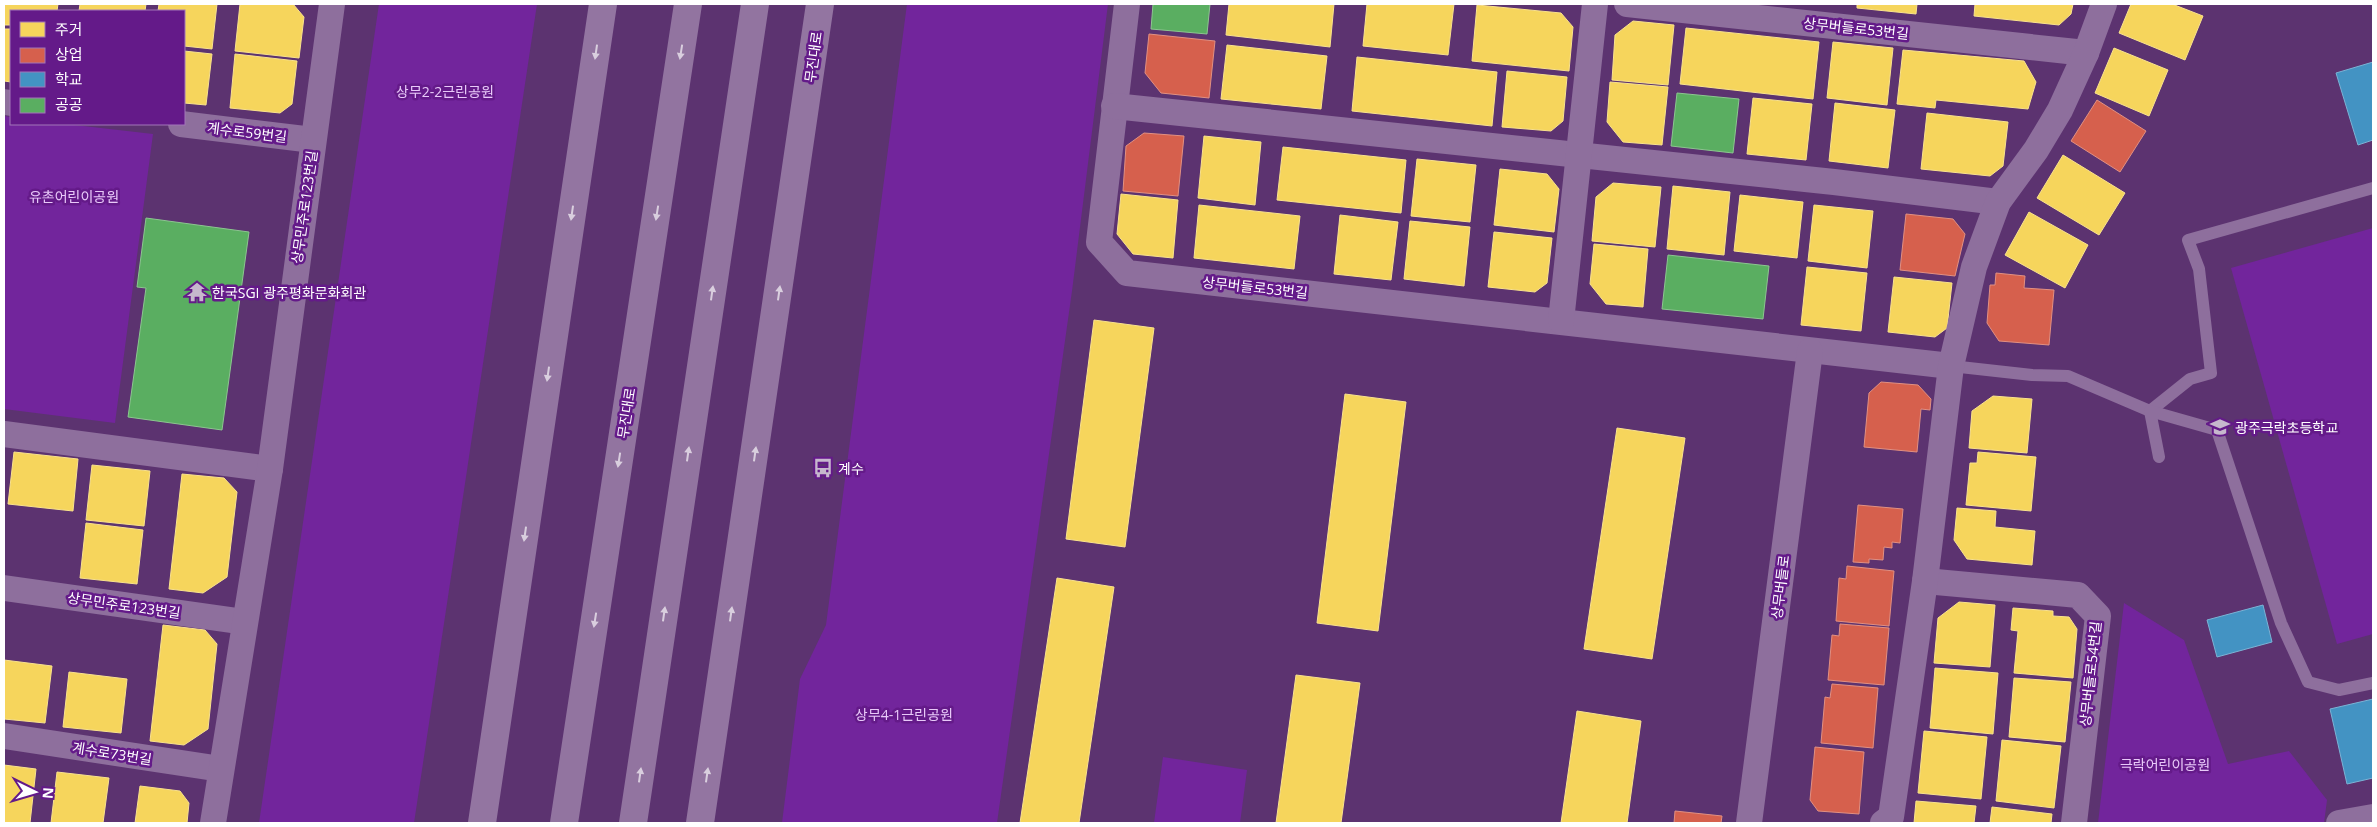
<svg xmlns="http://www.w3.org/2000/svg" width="2377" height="827" font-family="'Open Sans','Noto Sans KR',sans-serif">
<rect width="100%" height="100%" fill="#5c3370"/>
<g fill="#72259c">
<path d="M379 4H537L414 823H259Z"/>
<path d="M907 4H1108L1072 291 997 823H782L800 679 826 625Z"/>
<path d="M4 116 11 117V124H66L153 134 115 423 4 409Z"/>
<path d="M2373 228V634L2337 644 2231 268Z"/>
<path d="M2124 603 2184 640 2228 764 2289 751 2327 800 2324 823H2098Z"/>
<path d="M1163 757 1247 770 1240 823H1154Z"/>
</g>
<g fill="#f6d55c" stroke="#f9e28d">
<path d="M4 4H58L57 11H11V25H4Z"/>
<path d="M80 4H146L145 11H79Z"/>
<path d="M159 4H217L212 49 184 46V11H158Z"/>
<path d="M240 4H293L304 17 299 58 235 51Z"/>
<path d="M1229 4H1334L1330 47 1226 35Z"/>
<path d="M1367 4H1454L1448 55 1363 46Z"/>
<path d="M1857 4H1917L1916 14 1857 8Z"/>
<path d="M1975 4H2073L2071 14 2059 25 1974 16Z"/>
<path d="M2131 4H2172L2203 16 2185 60 2119 33Z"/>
<path d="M1477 5 1561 13 1573 27 1569 71 1472 61Z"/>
<path d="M1633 21 1674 25 1668 85 1612 80 1615 35Z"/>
<path d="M1686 28 1819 42 1813 99 1680 84Z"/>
<path d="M4 29H11V82L4 81Z"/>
<path d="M1833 42 1893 48 1887 105 1827 98Z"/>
<path d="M1227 45 1327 56 1321 109 1221 99Z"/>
<path d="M2114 48 2168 70 2149 116 2095 93Z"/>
<path d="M1903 50 2024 61 2036 82 2028 109 1936 100 1935 108 1897 104Z"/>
<path d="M184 51 212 54 206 105 184 103Z"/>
<path d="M235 54 297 61 292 104 280 113 230 108Z"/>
<path d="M1357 57 1497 72 1492 126 1352 111Z"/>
<path d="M1507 71 1567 77 1563 121 1551 131 1502 127Z"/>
<path d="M1610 82 1668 87 1662 145 1623 142 1607 122Z"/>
<path d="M1753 98 1812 104 1806 160 1747 154Z"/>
<path d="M1835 103 1895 110 1888 168 1829 161Z"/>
<path d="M1927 113 2008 122 2003 166 1990 176 1921 169Z"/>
<path d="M1204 136 1261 142 1255 205 1198 198Z"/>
<path d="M1283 147 1406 160 1401 213 1277 200Z"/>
<path d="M2063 155 2125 193 2099 235 2037 198Z"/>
<path d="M1417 159 1476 165 1470 222 1411 216Z"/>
<path d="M1500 169 1547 174 1559 189 1554 232 1494 225Z"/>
<path d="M1613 183 1661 187 1655 247 1592 241 1596 197Z"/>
<path d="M1673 186 1730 192 1724 255 1667 249Z"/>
<path d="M1121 194 1178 200 1173 258 1133 254 1117 234Z"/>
<path d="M1740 195 1803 202 1797 258 1734 251Z"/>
<path d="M1199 205 1300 216 1294 269 1194 258Z"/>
<path d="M1814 205 1873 211 1867 268 1808 261Z"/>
<path d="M2029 212 2088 245 2065 288 2005 255Z"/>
<path d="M1340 215 1398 222 1391 280 1334 274Z"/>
<path d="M1410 221 1470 227 1464 286 1404 279Z"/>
<path d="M1494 232 1552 238 1547 283 1535 292 1488 287Z"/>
<path d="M1594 244 1648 249 1643 307 1606 304 1590 284Z"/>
<path d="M1807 267 1867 273 1861 331 1801 325Z"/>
<path d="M1894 277 1952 283 1947 328 1935 337 1888 332Z"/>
<path d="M1094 320 1154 328 1125 547 1066 539Z"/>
<path d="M1345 394 1406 402 1378 631 1317 623Z"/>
<path d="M1993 396 2032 399 2027 453 1969 448 1972 411Z"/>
<path d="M1617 428 1685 438 1652 659 1584 649Z"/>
<path d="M14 452 78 459 73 511 8 504Z"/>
<path d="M1978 452 2036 457 2031 511 1966 505 1970 463H1977Z"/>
<path d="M92 465 150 471 144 526 86 520Z"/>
<path d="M182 474 224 478 237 492 227 577 203 593 169 589Z"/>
<path d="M1957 508 1996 511 1995 527 2035 531 2032 565 1967 559 1954 540Z"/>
<path d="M86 523 143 530 137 584 80 578Z"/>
<path d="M1057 578 1114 587 1079 823H1020Z"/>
<path d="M1959 602 1995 605 1990 667 1934 663 1938 618Z"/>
<path d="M2013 608 2053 611V616L2069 617 2077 629 2073 678 2014 673 2018 631 2011 630Z"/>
<path d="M163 625 205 630 217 644 208 729 184 745 150 741Z"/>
<path d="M4 660 52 666 45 723 4 719Z"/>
<path d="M1935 668 1998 673 1993 734 1930 728Z"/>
<path d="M69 672 127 679 121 733 63 727Z"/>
<path d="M1296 675 1360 683 1341 823H1276Z"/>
<path d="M2014 678 2071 682 2065 742 2009 737Z"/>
<path d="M1577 711 1641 721 1627 823H1561Z"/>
<path d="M1924 731 1987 737 1981 799 1918 793Z"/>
<path d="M2002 740 2061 746 2054 808 1996 801Z"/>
<path d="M4 765 36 769 30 823H4Z"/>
<path d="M57 772 109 778 103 823H51Z"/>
<path d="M140 786 180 791 189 803 187 823H135Z"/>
<path d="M1916 801 1976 806 1974 823H1914Z"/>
<path d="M1992 807 2052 814 2051 823H1990Z"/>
</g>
<g fill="#d6604d" stroke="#e29082">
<path d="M1149 34 1215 41 1209 98 1161 93 1145 73Z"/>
<path d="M2097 100 2146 131 2120 172 2071 141Z"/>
<path d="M1144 133 1184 136 1178 196 1123 191 1126 146Z"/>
<path d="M1906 214 1953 219 1965 234 1955 276 1900 270Z"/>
<path d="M1996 273 2025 276 2024 288 2054 290 2049 345 1999 341 1987 323 1990 285H1995Z"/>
<path d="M1881 382 1918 385 1931 399 1930 410 1921 409 1917 452 1864 447 1869 393Z"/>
<path d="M1858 505 1903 509 1900 543 1892 542V548L1884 547 1883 560 1869 559V563L1853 562Z"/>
<path d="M1847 566 1894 571 1889 626 1836 621 1839 578 1846 579Z"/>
<path d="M1840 624 1889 628 1884 685 1828 680 1832 635 1839 636Z"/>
<path d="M1832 684 1878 688 1873 748 1821 743 1825 697 1830 698Z"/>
<path d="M1815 747 1864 752 1859 814 1818 811 1810 800Z"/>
<path d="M1675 811 1722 816 1721 823H1674Z"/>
</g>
<g fill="#4393c3" stroke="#7bb3d5">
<path d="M2373 62V140L2358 145 2336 73Z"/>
<path d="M2263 605 2272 642 2217 657 2207 620Z"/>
<path d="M2373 699V778L2347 784 2330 709Z"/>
</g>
<g fill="#5aae61" stroke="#8cc690">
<path d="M1153 4H1210L1207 34 1151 29Z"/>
<path d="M1677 93 1739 99 1733 153 1671 146Z"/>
<path d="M146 218 249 232 222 430 128 417 146 288 137 287Z"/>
<path d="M1668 255 1769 266 1763 319 1662 309Z"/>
</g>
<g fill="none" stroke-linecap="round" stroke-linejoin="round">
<g stroke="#8e6f9d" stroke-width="12">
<path d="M1951 366 2032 375 2068 376 2150 411 2190 379 2211 373 2199 269 2188 240 2373 188"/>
<path d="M2159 457 2150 411 2217 430 2281 623 2308 682 2339 690 2373 683"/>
</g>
<g stroke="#8e6f9d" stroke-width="26">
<path d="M1127 4 1099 242 1127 273 1951 366"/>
<path d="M1627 4 2086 53"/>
<path d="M4 102 11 103"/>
<path d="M1114 106 1834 182 1998 202"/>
<path d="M181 124 313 140"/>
<path d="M1561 321 1595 4"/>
<path d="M4 434 270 469"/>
<path d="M1925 581 2078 595 2098 616 2074 823"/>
<path d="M4 588 245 622"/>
<path d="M4 736 221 769"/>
<path d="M213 823 270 469 332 4"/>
<path d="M1749 823 1810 351"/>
<path d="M1883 823 1891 817 1925 581 1951 366 1974 267 1998 202 2036 150 2060 110 2086 53 2104 4"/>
<path d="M2339 823 2373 817"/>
</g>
<g stroke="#9375a1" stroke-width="28">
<path d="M482 823 603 4"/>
<path d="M700 823 820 4"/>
</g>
<g stroke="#9274a0" stroke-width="28">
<path d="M564 823 688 4"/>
<path d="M633 823 755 4"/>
</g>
</g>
<defs><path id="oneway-solid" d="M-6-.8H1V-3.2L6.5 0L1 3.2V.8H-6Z" transform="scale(1.25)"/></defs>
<g fill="#d9cfde">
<use href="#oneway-solid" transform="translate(596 52) rotate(98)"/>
<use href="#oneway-solid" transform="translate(572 213) rotate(98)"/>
<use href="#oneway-solid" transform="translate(779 293) rotate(-82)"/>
<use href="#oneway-solid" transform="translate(548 374) rotate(98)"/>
<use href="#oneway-solid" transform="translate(755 454) rotate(-82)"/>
<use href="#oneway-solid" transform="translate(525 534) rotate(98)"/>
<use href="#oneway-solid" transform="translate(731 614) rotate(-82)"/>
<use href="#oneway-solid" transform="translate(707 775) rotate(-82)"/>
</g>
<g fill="#d9cede">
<use href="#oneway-solid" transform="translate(681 52) rotate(99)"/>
<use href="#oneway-solid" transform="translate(657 213) rotate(99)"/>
<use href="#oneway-solid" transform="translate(712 293) rotate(-82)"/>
<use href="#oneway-solid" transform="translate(688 454) rotate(-82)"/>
<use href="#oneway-solid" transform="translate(619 460) rotate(99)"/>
<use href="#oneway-solid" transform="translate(664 614) rotate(-82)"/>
<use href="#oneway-solid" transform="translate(595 620) rotate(99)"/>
<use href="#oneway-solid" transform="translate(640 775) rotate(-82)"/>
</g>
<defs>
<symbol id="temple-bare" viewBox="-9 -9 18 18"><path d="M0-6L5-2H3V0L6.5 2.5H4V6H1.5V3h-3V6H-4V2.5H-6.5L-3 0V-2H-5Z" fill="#c6b8cd" stroke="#641a89" stroke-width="2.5" paint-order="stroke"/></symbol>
<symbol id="school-bare" viewBox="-9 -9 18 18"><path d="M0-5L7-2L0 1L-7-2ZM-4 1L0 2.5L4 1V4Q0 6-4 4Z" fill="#c6b8cd" stroke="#641a89" stroke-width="2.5" paint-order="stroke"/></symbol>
<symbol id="bus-bare" viewBox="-9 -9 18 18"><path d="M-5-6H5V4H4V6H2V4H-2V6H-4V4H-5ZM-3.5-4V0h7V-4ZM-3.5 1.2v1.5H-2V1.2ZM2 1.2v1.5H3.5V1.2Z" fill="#c6b8cd" stroke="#641a89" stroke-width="2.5" paint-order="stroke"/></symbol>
</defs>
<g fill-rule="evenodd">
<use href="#temple-bare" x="183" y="278" width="28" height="28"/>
<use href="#school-bare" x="2206" y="413" width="28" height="28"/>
<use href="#bus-bare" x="809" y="454" width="28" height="28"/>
</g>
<g text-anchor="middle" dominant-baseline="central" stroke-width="5" stroke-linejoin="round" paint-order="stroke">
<g font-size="14" fill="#fff" stroke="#641a89">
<text transform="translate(1856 28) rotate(6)">상무버들로53번길</text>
<text transform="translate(813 57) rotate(-82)">무진대로</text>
<text transform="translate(247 132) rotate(7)">계수로59번길</text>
<text transform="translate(304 207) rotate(-82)">상무민주로123번길</text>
<text transform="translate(1255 287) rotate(6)">상무버들로53번길</text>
<text transform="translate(626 413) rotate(-81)">무진대로</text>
<text transform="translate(1780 587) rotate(-83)">상무버들로</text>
<text transform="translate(124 605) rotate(8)">상무민주로123번길</text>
<text transform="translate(2090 674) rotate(-84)">상무버들로54번길</text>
<text transform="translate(112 753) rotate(9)">계수로73번길</text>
</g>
<g font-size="14" fill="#e8c9f9" stroke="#641a89">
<text x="445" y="91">상무2-2근린공원</text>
<text x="74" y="196">유촌어린이공원</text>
<text x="904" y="714">상무4-1근린공원</text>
<text x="2165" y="764">극락어린이공원</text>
</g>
<g font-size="14" fill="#fff" stroke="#641a89" text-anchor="start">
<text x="212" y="292">한국SGI 광주평화문화회관</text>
<text x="2235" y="427">광주극락초등학교</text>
<text x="838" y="468">계수</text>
</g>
</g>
<rect width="2377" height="827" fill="none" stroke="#ffffff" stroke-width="10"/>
<rect x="10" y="10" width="175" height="115" fill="#641a89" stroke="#a276b8"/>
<rect x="20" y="22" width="25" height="15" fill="#f6d55c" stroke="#a276b8"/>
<text x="55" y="35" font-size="15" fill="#ffffff">주거</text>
<rect x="20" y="48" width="25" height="15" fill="#d6604d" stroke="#a276b8"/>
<text x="55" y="60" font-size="15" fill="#ffffff">상업</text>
<rect x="20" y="72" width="25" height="15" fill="#4393c3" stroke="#a276b8"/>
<text x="55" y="85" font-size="15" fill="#ffffff">학교</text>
<rect x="20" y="98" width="25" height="15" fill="#5aae61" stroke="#a276b8"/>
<text x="55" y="110" font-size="15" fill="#ffffff">공공</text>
<g transform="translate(35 792) rotate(95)" stroke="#641a89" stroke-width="4" paint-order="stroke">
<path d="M0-4L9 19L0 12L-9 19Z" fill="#ffffff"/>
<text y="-8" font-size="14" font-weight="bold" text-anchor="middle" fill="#ffffff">N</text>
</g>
</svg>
